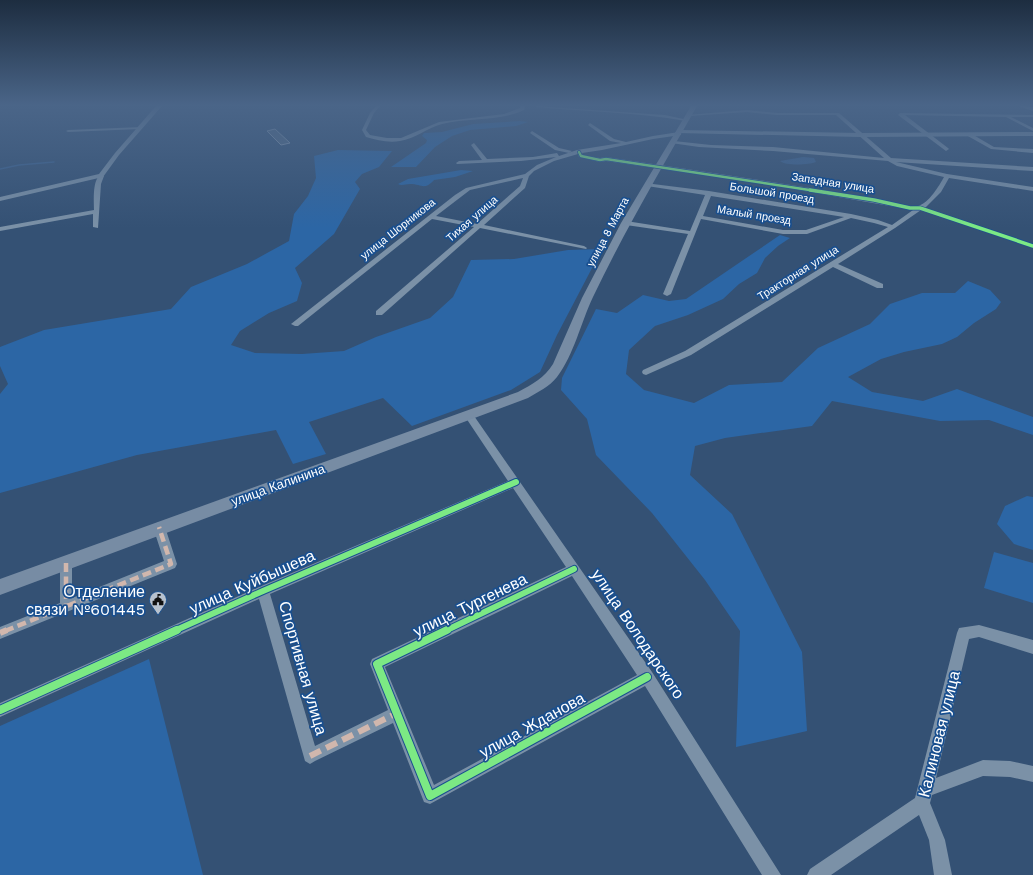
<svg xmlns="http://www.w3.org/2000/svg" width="1033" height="875" font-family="'Work Sans',sans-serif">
<rect width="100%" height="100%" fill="#345174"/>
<g fill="#2c66a5">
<path d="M520 121 528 122 516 126 470 130 452 136 435 147 416 167H391L426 143 427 140 422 136 424 133 442 132 473 124Z"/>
<path d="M338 150 392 151 379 167 362 174 355 182 360 189 334 234 295 268 302 283 297 301 269 313 240 331 231 345 255 353 302 354 344 351 376 337 430 318 453 297 471 260 514 259 568 250 602 249 557 335 540 372 511 390 412 426 383 398 309 422 326 454 293 464 276 430 137 455 0 493V394L8 384 0 366V347L44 330 171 309 191 287 247 264 289 241 294 214 308 196 316 178 314 156Z"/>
<path d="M461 170 473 171 455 177 434 180C424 191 422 184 410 184 405 184 402 186 398 184L408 179Z"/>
<path d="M780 235 790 238 778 246 765 258 757 273 739 284 723 299 688 315 655 326 629 350 626 374 644 390 694 403 729 385 782 382 818 348 870 324 890 304 922 293H955L968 281 990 290 1001 302 996 309 974 323 957 337 942 344 904 352 881 359 848 377 872 392 923 401 957 389 1033 417V435L989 420 940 421 832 401 812 426 725 438 695 446 690 475 732 514 802 652 807 731 736 747 740 631 705 580 652 513 596 455 587 419 561 390 562 378 596 309 617 313 643 295 669 301 686 299Z"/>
<path d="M1027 496 1033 497V550L1014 544 997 524 1005 506Z"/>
<path d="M994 552 1033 563V603L984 588Z"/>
<path d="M149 659 203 875H0V726Z"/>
</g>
<path fill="#3c6290" d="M803 157 814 158 816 162C809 165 785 166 780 161Z"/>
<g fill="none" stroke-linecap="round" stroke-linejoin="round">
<path stroke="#3c6290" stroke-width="1.5" d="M0 169 19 165 54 162"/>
</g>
<path fill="#506884" stroke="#90a1b5" d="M275 129 290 143 281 145 267 131Z"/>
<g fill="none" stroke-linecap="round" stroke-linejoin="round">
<g fill="#7b91a7" fill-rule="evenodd">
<path d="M376 106H380L374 113 366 130 370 135 387 138H401L439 122 504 114 520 108 521 106H525L524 110C498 122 469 117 442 124 427 128 415 139 400 141 388 143 377 140 366 137L362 130 370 113Z"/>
<path d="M535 106 665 115 688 120 686 121C637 112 586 112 537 107Z"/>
<path d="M747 110 777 113H839L891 158 1033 167V171L896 162 947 174 1033 187V191L949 178 941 192 925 208 1033 244V248L921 210 895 228 838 264 883 284V288H877L833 267 691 355 646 375 643 374 642 372 643 370 685 351 888 227 874 223 851 218 807 234H783L701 219 671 294 667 296 663 294 688 234 626 225 623 223 626 221 690 231 705 195 647 186 645 185V183L709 191 851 214 878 220 892 225 913 210 764 184 606 161 600 162 579 157 578 154 554 161 534 171 529 176 525 188 484 225 584 246 587 248 586 249 480 228 382 315H376V311L474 227 432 219 298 326H295L291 324 455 195 466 188 525 174 537 165 556 157 521 161 457 164 456 163 459 161 482 160 471 145 474 143 487 159 533 157 557 153 559 156 577 150 621 143 610 141 588 125 590 123 614 139 626 142 653 136 679 132 681 133V135L653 139 602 150 582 153 583 155 600 158 606 157C689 169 772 182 855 195 867 197 910 208 918 206 929 203 939 186 944 177L897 166 888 161 773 151 699 147 671 143 674 141 711 145 773 147 884 158 836 115H777L747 112 689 116 687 115ZM523 178 520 186 477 224 436 216 470 190ZM711 196 844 217 806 230H783L703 216Z"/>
<path d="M900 113 1033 115V117H1011L1033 128V131L1006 117 905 115 948 148 949 149 946 151 898 115Z"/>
<path d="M142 127 140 129 68 132 66 131 68 130Z"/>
<path d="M532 131 559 148 572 151 569 153 555 150 530 133Z"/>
<path d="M966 133H970L994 147 1033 149V153L991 149 966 135Z"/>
<path d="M101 174 104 176 101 184 98 228 93 227V214L0 231V227L94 210C94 200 92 180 101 174Z"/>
<path d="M469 412 472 413 652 672 781 875H762L645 686 430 804 424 802 393 723 315 761 310 764 305 761 259 599 0 717V703L259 587 508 481 464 415ZM513 488 566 567 372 659 370 664 388 710 315 746 270 594ZM572 576 637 675 434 785 385 667Z"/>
<path d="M159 522 163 524 165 527 177 564 175 568 0 639V627L60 603V563L62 559 66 558 70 559 72 563V598L164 561 153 527 155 524Z"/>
<path d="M979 625 1033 640V654L979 637 969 639 936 778 983 760 1010 761 1033 766V782L1010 777 983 776 932 795 930 803 945 840 952 875H934L929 840 919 815 831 875H807L810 869 915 798 957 633 959 628Z"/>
</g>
<g fill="#7b91a7" fill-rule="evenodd">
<path d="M156 106H162L119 155 103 177 0 201V197L99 174 115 153Z"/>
<path d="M680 130 861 133 1033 132V136L861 137 678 133 677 132Z"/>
</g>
<g fill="#778ca4" fill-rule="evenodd">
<path d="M691 106H697C661 169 624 232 593 297 581 322 574 355 557 377 549 387 538 392 528 398L0 595V579L518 392C533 384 544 378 553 364L582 298 621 223Z"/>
<path d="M1020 106 1033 107V111L1021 107Z"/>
</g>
<g stroke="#d1b7ad" stroke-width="4.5" stroke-dasharray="9 4.5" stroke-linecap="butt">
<path d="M66 563V607"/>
<path d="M5 631 171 564 159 527"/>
</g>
<g stroke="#d1b7ad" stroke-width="6" stroke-dasharray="12 6" stroke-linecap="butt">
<path d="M0 633 7 630"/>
<path d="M310 756 397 713"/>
</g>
<defs>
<path id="cycleway-far3" d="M579 152 581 156 600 160 606 159 816 191"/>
<path id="cycleway-far2" d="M810 190 874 200 910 208H920L1033 246"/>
<g id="cycleway-far1">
<path d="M174 631 263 591 516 482"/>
<path d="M445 631 574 569"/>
</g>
<g id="cycleway">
<path d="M447 630 377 664 430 796 647 677"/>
<path d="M0 710 177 630"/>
</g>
</defs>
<use href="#cycleway-far3" stroke="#194f8f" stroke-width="4"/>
<use href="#cycleway-far2" stroke="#194f8f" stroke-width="5"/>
<use href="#cycleway-far1" stroke="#194f8f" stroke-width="8"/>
<use href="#cycleway" stroke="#194f8f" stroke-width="10"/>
<use href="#cycleway-far3" stroke="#7ce984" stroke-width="2.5"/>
<use href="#cycleway-far2" stroke="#7ce984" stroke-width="3.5"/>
<use href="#cycleway-far1" stroke="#7ce984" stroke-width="6"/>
<use href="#cycleway" stroke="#7ce984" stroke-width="8"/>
</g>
<linearGradient id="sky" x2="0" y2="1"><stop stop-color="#1d2d40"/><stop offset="0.46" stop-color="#4a6588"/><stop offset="1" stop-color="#4a6588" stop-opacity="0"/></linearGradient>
<rect width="1033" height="228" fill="url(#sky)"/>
<defs>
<symbol id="civic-pin" viewBox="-11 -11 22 30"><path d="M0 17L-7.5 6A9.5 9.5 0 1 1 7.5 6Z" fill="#b8c2ce" stroke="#194f8f"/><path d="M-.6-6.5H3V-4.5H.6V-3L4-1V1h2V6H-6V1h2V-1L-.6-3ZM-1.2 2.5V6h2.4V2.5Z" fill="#111"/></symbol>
</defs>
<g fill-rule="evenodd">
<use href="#civic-pin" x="148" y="590" width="20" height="27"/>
</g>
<g text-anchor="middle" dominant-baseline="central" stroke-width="3.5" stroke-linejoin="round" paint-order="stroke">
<g font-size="11" fill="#fff" stroke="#194f8f">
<text transform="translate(833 183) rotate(9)">Западная улица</text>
<text transform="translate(772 193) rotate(9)">Большой проезд</text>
<text transform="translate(754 215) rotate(9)">Малый проезд</text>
<text transform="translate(472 219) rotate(-41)">Тихая улица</text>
<text transform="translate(398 229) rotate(-38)">улица Шорникова</text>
<text transform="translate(608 232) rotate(-62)">улица 8 Марта</text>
<text transform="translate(798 273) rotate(-32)">Тракторная улица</text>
</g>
<g font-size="13" fill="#fff" stroke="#194f8f">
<text transform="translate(278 485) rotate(-20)">улица Калинина</text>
</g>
<g font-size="16" fill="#fff" stroke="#194f8f">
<text transform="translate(252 582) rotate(-24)">улица Куйбышева</text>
<text transform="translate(470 605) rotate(-26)">улица Тургенева</text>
<text transform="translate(638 634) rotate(56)">улица Володарского</text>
<text transform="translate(303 668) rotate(74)">Спортивная улица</text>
<text transform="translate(532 725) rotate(-29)">улица Жданова</text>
<text transform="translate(939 734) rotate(-76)">Калиновая улица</text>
</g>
<g font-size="16" fill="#fff" stroke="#194f8f" text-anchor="end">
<text x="145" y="591">Отделение<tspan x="145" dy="18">связи №601445</tspan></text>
</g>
</g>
</svg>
